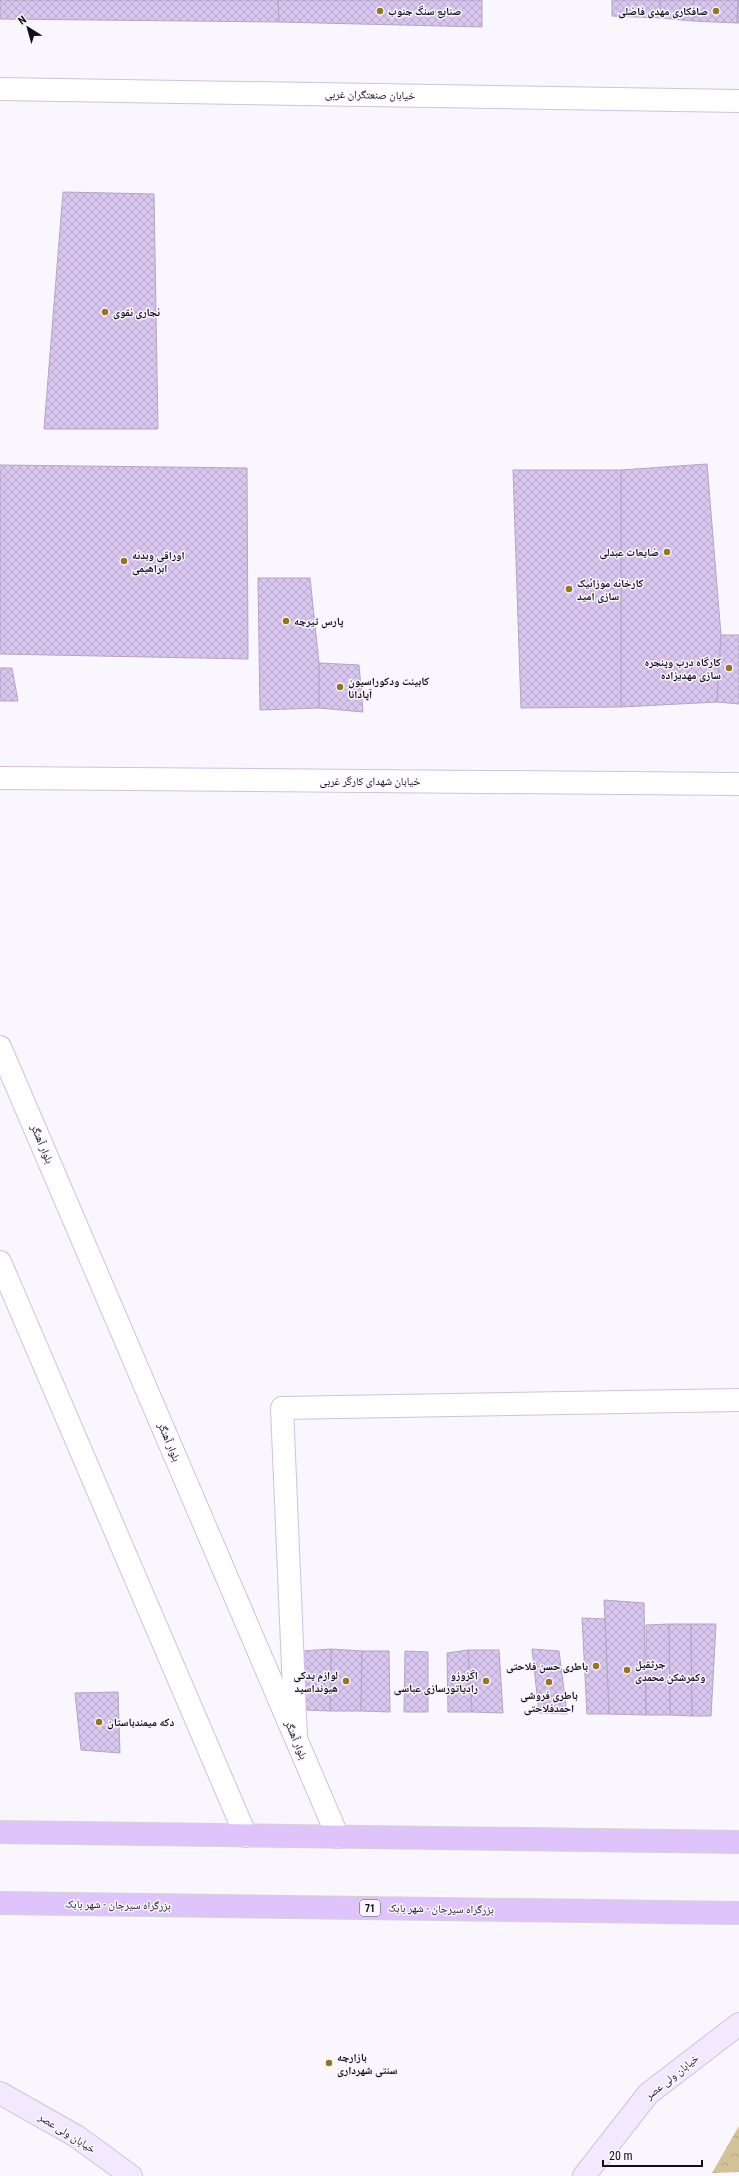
<svg xmlns="http://www.w3.org/2000/svg" width="739" height="2176" font-family="'Roboto Condensed','Noto Naskh Arabic',sans-serif">
<defs>
<pattern id="forest-crowns" width="20" height="18" patternUnits="userSpaceOnUse"><rect width="20" height="18" fill="#d2c297"/><path d="M2 6a3 3 0 1 1 6 0M12 15a3 3 0 1 1 6 0" fill="none" stroke="#b3a681"/></pattern>
<pattern id="building-cross-hatch" width="8" height="8" patternUnits="userSpaceOnUse"><rect width="8" height="8" fill="#d9c6ef"/><path d="M0 0l8 8M0 8l8-8" fill="none" stroke="#b9a9cc"/></pattern>
</defs>
<rect width="100%" height="100%" fill="#f9f6fd"/>
<path fill="url(#forest-crowns)" d="M739 2126V2172L712 2173Z"/>
<g fill="url(#building-cross-hatch)" stroke="#b4a5c5">
<path d="M0 0H278L279 22 0 19Z"/>
<path d="M278 0H482V27L279 22Z"/>
<path d="M612 0H660L661 18 612 16Z"/>
<path d="M660 0H694L693 21 661 18Z"/>
<path d="M694 0H738L737 23 693 21Z"/>
<path d="M738 0H739V23H737Z"/>
<path d="M63 192 154 194 158 429H44Z"/>
<path d="M707 464 721 635 717 702 621 707V470Z"/>
<path d="M0 465 247 468 248 659 0 654Z"/>
<path d="M513 470H621V707L521 708Z"/>
<path d="M258 578H310L319 663V708L260 710Z"/>
<path d="M721 635H739V704L717 702Z"/>
<path d="M319 663 359 665 363 712 319 708Z"/>
<path d="M0 668H12L18 701H0Z"/>
<path d="M604 1600 644 1603 646 1715 609 1714Z"/>
<path d="M582 1618 605 1619 609 1714H587Z"/>
<path d="M669 1624H691L692 1716 670 1715Z"/>
<path d="M669 1624 670 1715H646V1625Z"/>
<path d="M691 1624H716L711 1716H692Z"/>
<path d="M331 1649 362 1651 361 1711H330Z"/>
<path d="M331 1649 330 1711 305 1710 303 1651Z"/>
<path d="M532 1649 559 1651 567 1714 539 1713Z"/>
<path d="M468 1650H499L503 1713 472 1712Z"/>
<path d="M468 1650 472 1712H448L447 1653Z"/>
<path d="M362 1651H389L390 1712 361 1711Z"/>
<path d="M405 1651 428 1652V1712H404Z"/>
<path d="M118 1692 120 1753 81 1750 75 1693Z"/>
</g>
<g fill="none" stroke-linecap="round" stroke-linejoin="round">
<defs>
<g id="minor">
<path d="M0 89 739 101"/>
<path d="M0 778 739 784"/>
<path d="M296 1738 282 1408 739 1400"/>
</g>
<g id="tertiary">
<path d="M0 1047 338 1837"/>
<path d="M0 1262 246 1836"/>
</g>
<g id="secondary">
<path d="M0 2093 76 2136 131 2176"/>
<path d="M584 2176 648 2094 739 2024"/>
</g>
<g id="trunk">
<path d="M0 1832 739 1842"/>
<path d="M0 1903 739 1913"/>
</g>
</defs>
<use href="#minor" stroke="#d0c1e1" stroke-width="24"/>
<use href="#tertiary" stroke="#d0c1e1" stroke-width="24"/>
<use href="#secondary" stroke="#d0c1e1" stroke-width="24"/>
<use href="#trunk" stroke="#d4d3d5" stroke-width="24"/>
<use href="#minor" stroke="#fff" stroke-width="22"/>
<use href="#tertiary" stroke="#fff" stroke-width="22"/>
<use href="#secondary" stroke="#f3e9fe" stroke-width="22"/>
<use href="#trunk" stroke="#dec4fb" stroke-width="22"/>
</g>
<g fill="#92771d" stroke="#f9f6fd" stroke-width="1.5">
<circle cx="380" cy="11" r="4"/>
<circle cx="716" cy="11" r="4"/>
<circle cx="105" cy="312" r="4"/>
<circle cx="667" cy="552" r="4"/>
<circle cx="124" cy="561" r="4"/>
<circle cx="569" cy="589" r="4"/>
<circle cx="286" cy="621" r="4"/>
<circle cx="729" cy="668" r="4"/>
<circle cx="340" cy="687" r="4"/>
<circle cx="596" cy="1666" r="4"/>
<circle cx="627" cy="1670" r="4"/>
<circle cx="346" cy="1681" r="4"/>
<circle cx="486" cy="1681" r="4"/>
<circle cx="549" cy="1682" r="4"/>
<circle cx="99" cy="1722" r="4"/>
<circle cx="329" cy="2063" r="4"/>
</g>
<g text-anchor="middle" dominant-baseline="central" stroke-width="3" stroke-linejoin="round" paint-order="stroke">
<rect fill="#f9f6fd" stroke="#57535d" stroke-width="1" x="360" y="1900" width="20" height="16" rx="3"/>
<g font-size="10" font-weight="bold" fill="#120d18">
<text x="370" y="1908">71</text>
</g>
<g font-size="11" font-weight="bold" fill="#120d18" stroke="#f9f6fd" text-anchor="start">
<text x="388" y="11">صنایع سنگ جنوب</text>
<text x="708" y="11" text-anchor="end">صافکاری مهدی فاضلی</text>
<text x="113" y="312">نجاری نقوی</text>
<text x="659" y="552" text-anchor="end">ضایعات عبدلی</text>
<text x="132" y="555">اوراقی وبدنه<tspan x="132" dy="13">ابراهیمی</tspan></text>
<text x="577" y="583">کارخانه موزائیک<tspan x="577" dy="13">سازی امید</tspan></text>
<text x="294" y="621">پارس تیرچه</text>
<text x="721" y="662" text-anchor="end">کارگاه درب وپنجره<tspan x="721" dy="13">سازی مهدیزاده</tspan></text>
<text x="348" y="681">کابینت ودکوراسیون<tspan x="348" dy="13">آپادانا</tspan></text>
<text x="635" y="1664">جرثقیل<tspan x="635" dy="13">وکمرشکن محمدی</tspan></text>
<text x="588" y="1666" text-anchor="end">باطری حسن فلاحتی</text>
<text x="338" y="1675" text-anchor="end">لوازم یدکی<tspan x="338" dy="13">هیونداسید</tspan></text>
<text x="478" y="1675" text-anchor="end">اگزوزو<tspan x="478" dy="13">رادیاتورسازی عباسی</tspan></text>
<text x="549" y="1695" text-anchor="middle">باطری فروشی<tspan x="549" dy="13">احمدفلاحتی</tspan></text>
<text x="107" y="1722">دکه میمندباستان</text>
<text x="337" y="2057">بازارچه<tspan x="337" dy="13">سنتی شهرداری</tspan></text>
</g>
<g font-size="11" fill="#120d18" stroke="#f9f6fd">
<text transform="translate(370 95) rotate(1)">خیابان صنعتگران غربی</text>
<text x="370" y="781">خیابان شهدای کارگر غربی</text>
<text transform="translate(42 1144) rotate(67)">بلوار آهنگر</text>
<text transform="translate(169 1442) rotate(67)">بلوار آهنگر</text>
<text transform="translate(296 1740) rotate(67)">بلوار آهنگر</text>
<text transform="translate(118 1905) rotate(1)">بزرگراه سیرجان - شهر بابک</text>
<text transform="translate(441 1909) rotate(1)">بزرگراه سیرجان - شهر بابک</text>
<text transform="translate(672 2077) rotate(-39)">خیابان ولی عصر</text>
<text transform="translate(67 2133) rotate(32)">خیابان ولی عصر</text>
</g>
</g>
<g transform="translate(28 28) rotate(323)" stroke="#f9f6fd" stroke-width="3" paint-order="stroke">
<path d="M0-3L7 15L0 10L-7 15Z" fill="#120d18"/>
<text y="-6" font-size="11" font-weight="bold" text-anchor="middle" fill="#120d18">N</text>
</g>
<path d="M603 2160v6h99v-6" fill="none" stroke="#120d18" stroke-width="2"/>
<text x="609" y="2160" font-size="12" fill="#120d18" stroke="#f9f6fd" stroke-width="3" paint-order="stroke">20 m</text>
</svg>
